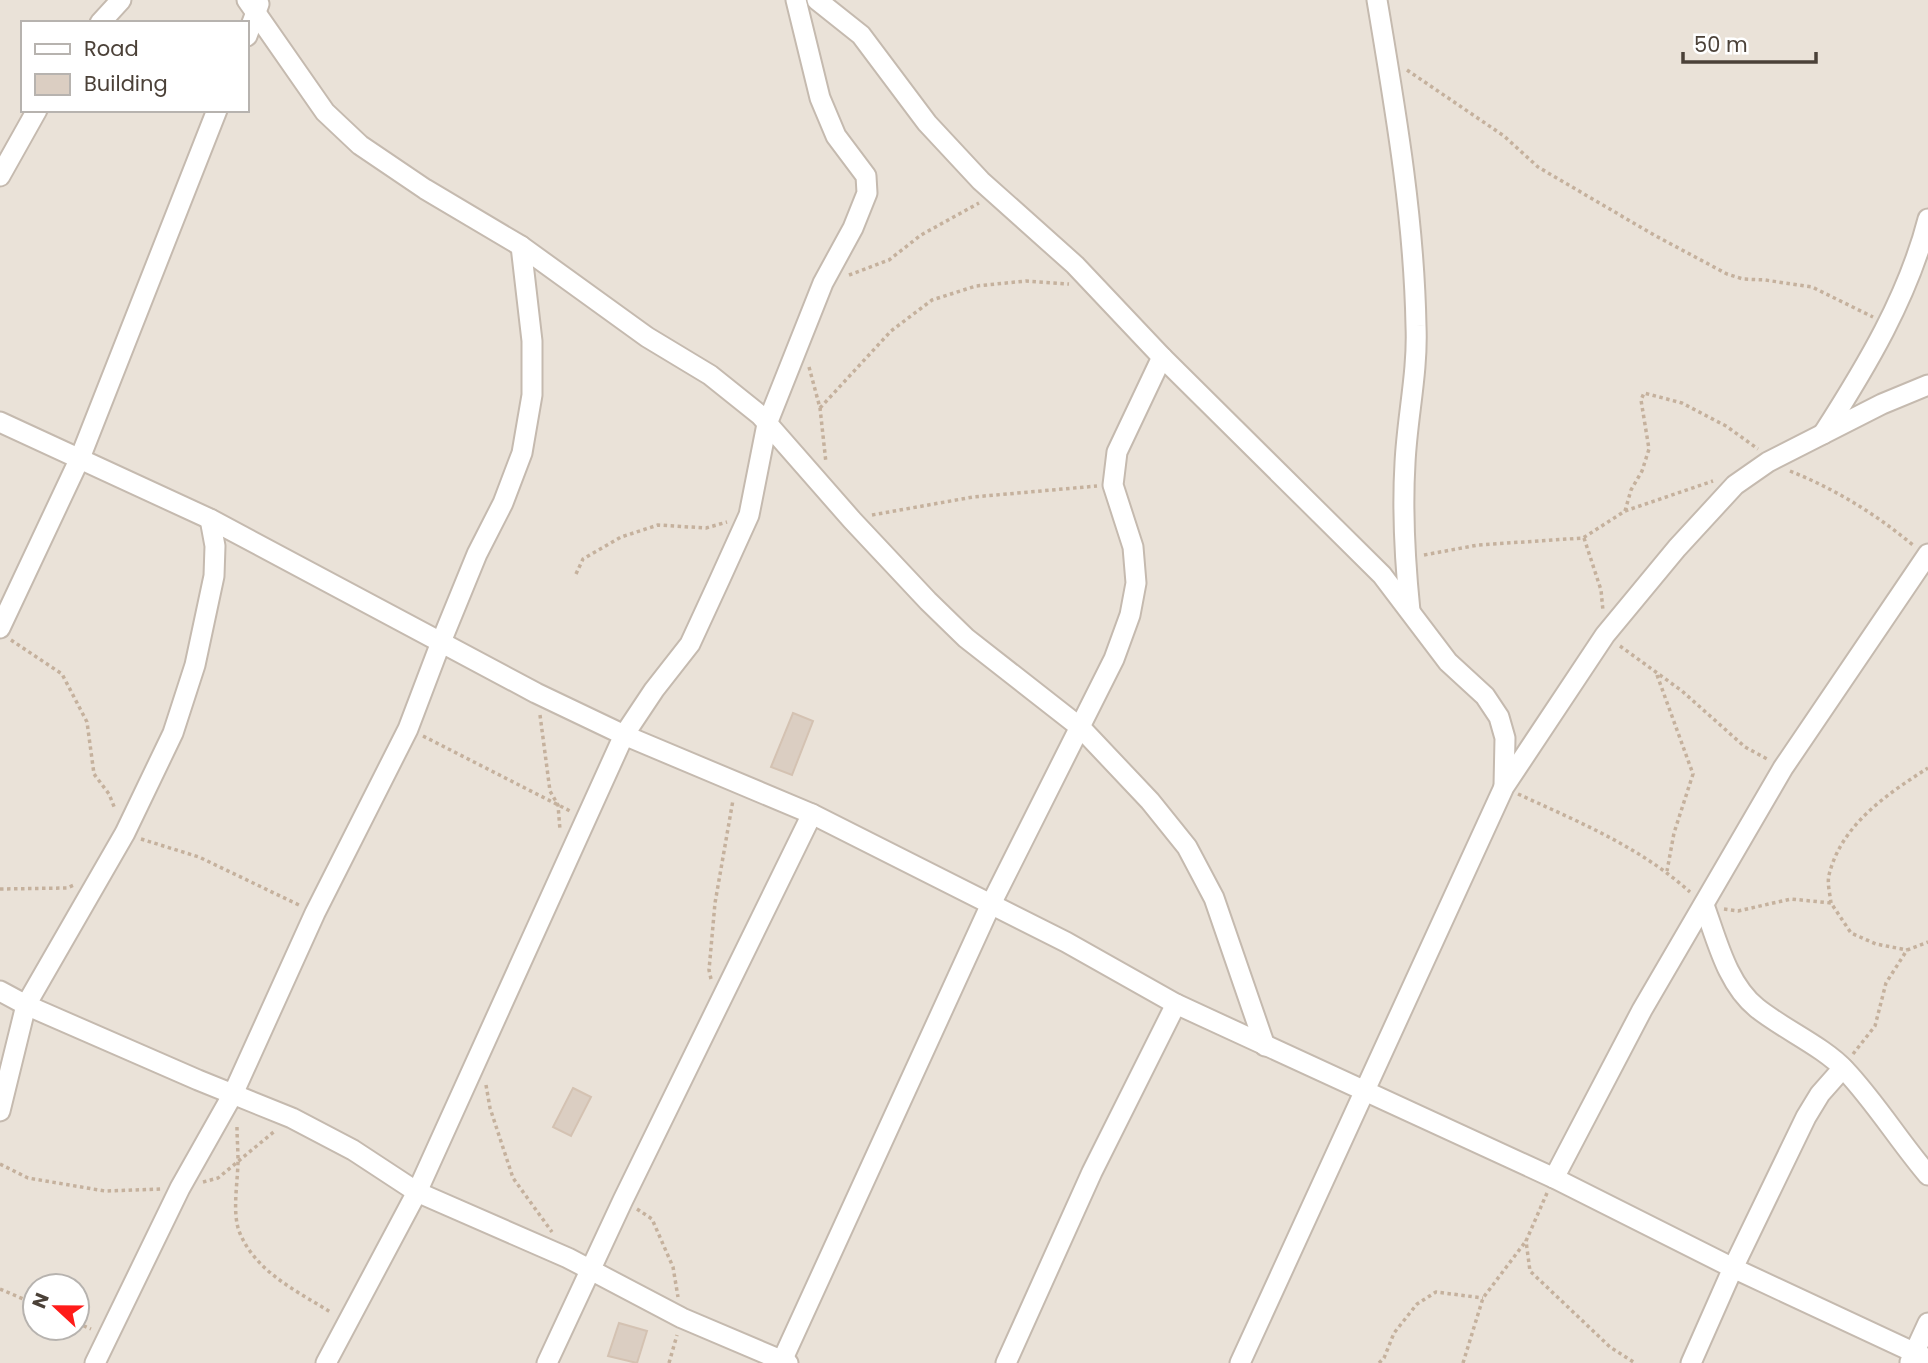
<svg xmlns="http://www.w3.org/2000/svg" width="1928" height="1363" font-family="Poppins,sans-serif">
<rect width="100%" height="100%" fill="#f6f1eb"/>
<path fill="#eae2d8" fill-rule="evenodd" d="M0 0H1928V1363H0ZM23 23H247V110H23ZM35 1286H77V1328H35Z"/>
<g fill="#dbcec2" stroke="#d4c2b2" stroke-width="2">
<path d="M793 713 813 721 792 775 771 767Z"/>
<path d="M573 1088 591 1097 571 1136 553 1127Z"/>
<path d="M619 1323 647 1331 637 1363 608 1356Z"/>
</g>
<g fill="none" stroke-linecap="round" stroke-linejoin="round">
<defs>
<g id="minor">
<path d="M247 0 325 112 360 145 425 189 521 246 647 337 710 375 760 415 852 520 928 601 966 638 1081 728 1150 801 1187 847 1214 898 1265 1046"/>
<path d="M817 0 861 35 927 123 981 181 1075 265 1162 357 1382 575 1448 662 1485 696 1499 717 1505 738 1504 786"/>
<path d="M1377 0C1395 108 1414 216 1416 326 1418 372 1407 418 1405 463 1402 513 1405 562 1410 611"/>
<path d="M100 23 121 0"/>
<path d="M247 36 259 4"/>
<path d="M0 176 37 110"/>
<path d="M0 422 210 519 536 693 624 735 812 814 1066 942 1176 1004 1554 1178 1733 1268 1928 1359"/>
<path d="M1823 434C1866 367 1908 297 1928 219"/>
<path d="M0 628 80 458 217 110"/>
<path d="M1704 905C1717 940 1727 984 1757 1008 1783 1029 1824 1047 1845 1070 1876 1103 1899 1141 1928 1175"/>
<path d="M0 991 26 1005 198 1080 292 1118 353 1150 417 1192 568 1258 682 1318 788 1363"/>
<path d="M0 1111 26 1005 125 833 173 733 195 665 214 576 215 546 210 519"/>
<path d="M1554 1178 1642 1010 1783 768 1928 554"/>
<path d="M1910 1362 1928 1323"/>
<path d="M95 1363 180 1188 233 1094 315 913 408 729 441 642 477 554 503 503 522 453 532 395V341L521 246"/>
<path d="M326 1363 417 1192 624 735 654 690 690 644 720 579 749 515 767 424 823 283 853 228 867 193 866 176 836 136 820 98 796 0"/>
<path d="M547 1363 623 1200 812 814"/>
<path d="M781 1363 991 904 1114 659 1130 615 1136 583 1133 547 1113 485 1117 452 1162 357"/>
<path d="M1006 1363 1092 1172 1176 1004"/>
<path d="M1240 1363 1504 787 1605 635 1677 548 1735 485 1768 462 1882 404 1928 385"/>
<path d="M1691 1363 1733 1268 1806 1117 1820 1094 1843 1068"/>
</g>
</defs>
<use href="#minor" stroke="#c5baaf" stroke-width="23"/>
<g stroke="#c5b19d" stroke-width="3.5" stroke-dasharray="3.5 3.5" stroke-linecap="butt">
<path d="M1407 70 1504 136 1538 167 1654 235 1727 274 1743 279 1765 280 1812 287 1873 317"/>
<path d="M849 275 889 260 921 235 979 203"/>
<path d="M809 367 820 408 826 463"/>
<path d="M820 408 891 331 932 300 976 286 1026 281 1069 284"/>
<path d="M1790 471C1835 489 1876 514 1914 546"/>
<path d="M1625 511 1631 490 1642 471 1649 449 1641 400 1644 393 1682 403 1726 426 1758 449"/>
<path d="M872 515 973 497 1097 486"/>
<path d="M1584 538 1601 590 1603 611"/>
<path d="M1424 555 1478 545 1583 538 1625 511 1713 481"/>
<path d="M576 574 583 559 621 537 658 525 706 528 727 522"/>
<path d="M11 640 62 674 87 722 94 774 109 794 115 809"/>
<path d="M1620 646 1682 691 1745 747 1769 760"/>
<path d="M1657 675 1693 774 1674 833 1667 871"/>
<path d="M540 715 550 791 558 805 560 830"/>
<path d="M423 736 572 812"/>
<path d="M1518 794C1579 822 1640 847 1690 892"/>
<path d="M141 839 199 857 301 906"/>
<path d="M0 889 67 888 74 885"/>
<path d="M1831 903C1830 894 1827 883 1829 875 1841 825 1887 794 1928 768"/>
<path d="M1724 909 1738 911 1791 899 1831 903 1851 933 1876 944 1907 950"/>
<path d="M711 979 709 970 715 903 733 800"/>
<path d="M1853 1054 1875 1026 1886 983 1907 950 1928 942"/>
<path d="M486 1085 490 1108 513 1178 552 1232"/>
<path d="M237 1127C237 1138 238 1149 238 1160 238 1181 232 1211 239 1231 255 1272 297 1291 332 1313"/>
<path d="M0 1164 28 1178 105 1191 162 1189"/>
<path d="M203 1182 218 1178 276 1130"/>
<path d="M1547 1193 1526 1241 1530 1271 1610 1347 1635 1363"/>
<path d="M637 1209 652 1219 673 1267 678 1297"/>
<path d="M0 1289 35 1304"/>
<path d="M77 1323 91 1329"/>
<path d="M669 1363 677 1335"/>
<path d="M1379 1363 1384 1358 1394 1333 1417 1304 1436 1292 1483 1298"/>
<path d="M1463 1363 1483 1298 1526 1241"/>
</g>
<use href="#minor" stroke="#fff" stroke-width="19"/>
</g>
<rect x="21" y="21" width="228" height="91" fill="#ffffff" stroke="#b7b3af" stroke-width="2"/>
<rect x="35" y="44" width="35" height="10" fill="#ffffff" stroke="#b7b3af" stroke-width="2"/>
<text x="84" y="56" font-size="21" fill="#4b4138">Road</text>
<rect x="35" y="74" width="35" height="21" fill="#dbcec2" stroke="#b7b3af" stroke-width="2"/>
<text x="84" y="91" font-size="21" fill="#4b4138">Building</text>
<g transform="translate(56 1307) rotate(292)"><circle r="33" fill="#ffffff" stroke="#b7b3af" stroke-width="2"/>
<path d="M0-5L12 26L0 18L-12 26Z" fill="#ff1b19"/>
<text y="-10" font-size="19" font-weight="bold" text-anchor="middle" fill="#4b4138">N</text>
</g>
<path d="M1683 52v10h133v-10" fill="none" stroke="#4b4138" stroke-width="3.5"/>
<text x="1694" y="52" font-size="21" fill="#4b4138" stroke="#ffffff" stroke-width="5" paint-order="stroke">50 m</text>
</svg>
